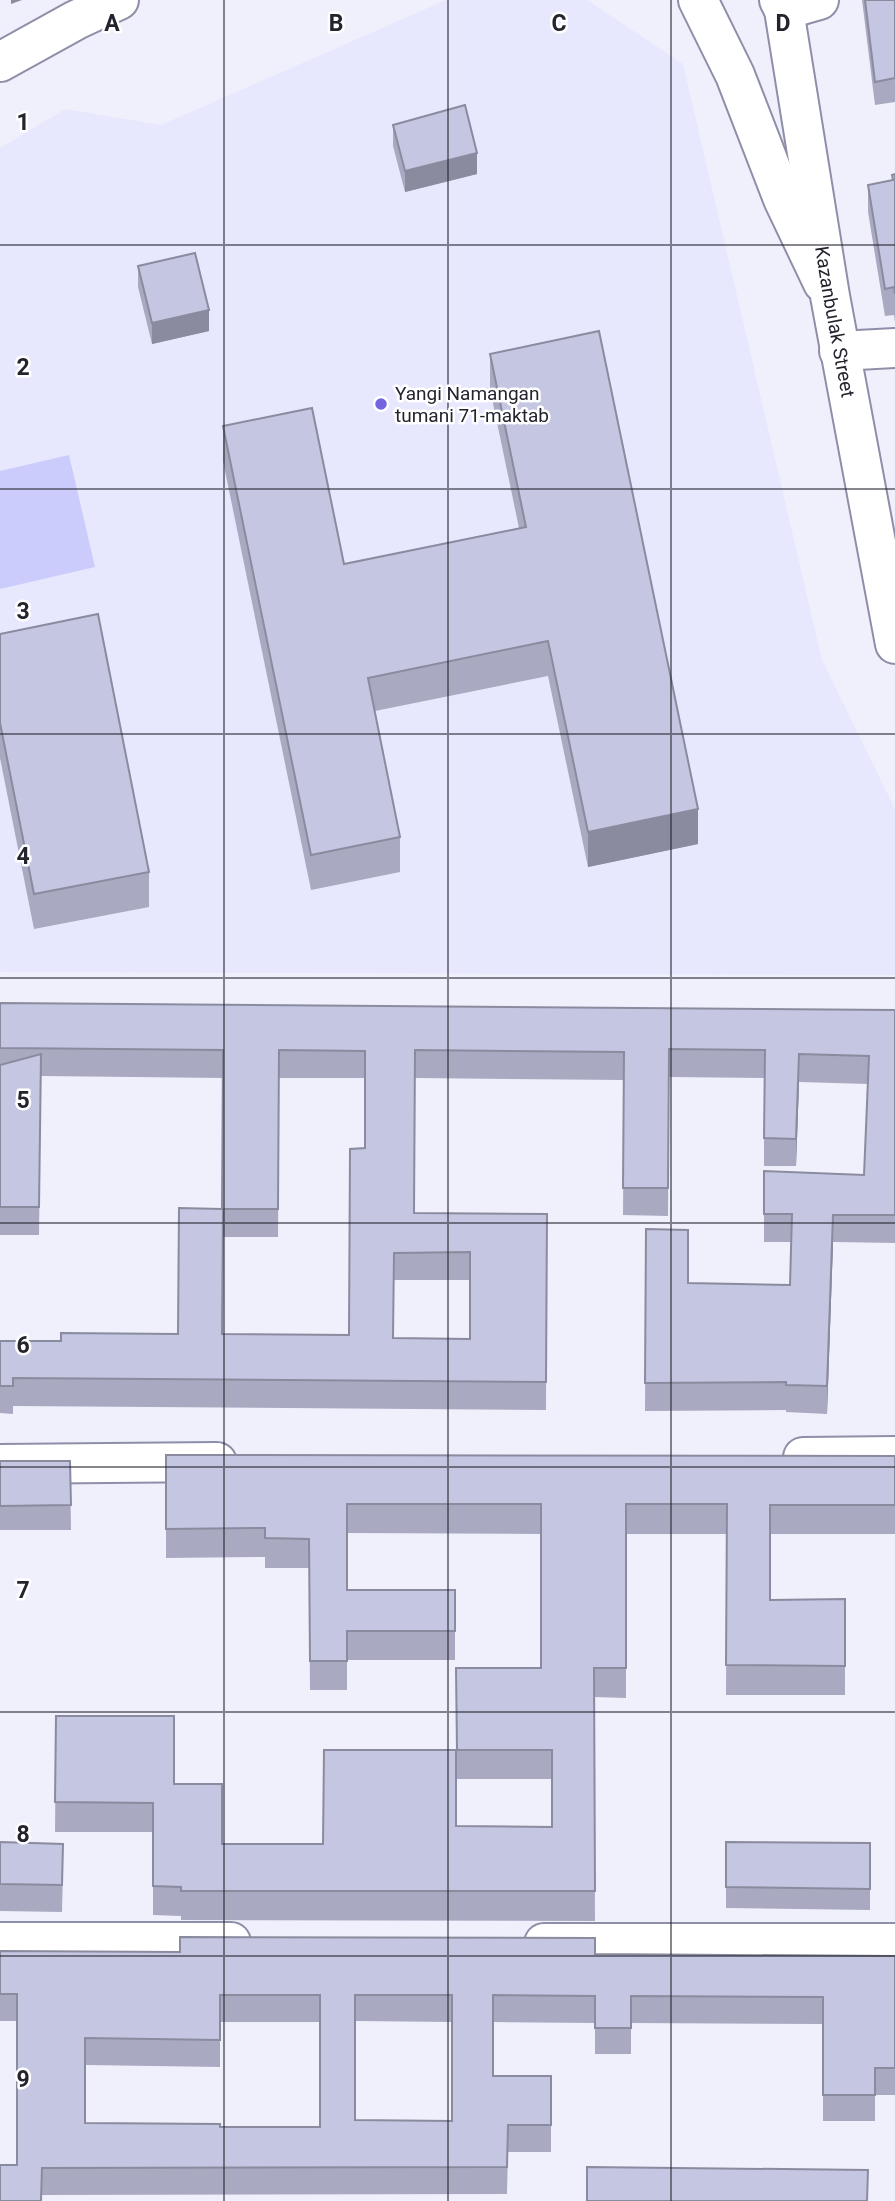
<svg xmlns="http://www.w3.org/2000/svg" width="895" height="2201" font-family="Roboto,sans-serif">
<rect width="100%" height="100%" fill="#f0f0fc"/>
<path fill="#e7e7fe" d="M446 0H587L683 64 822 660 895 809V975L0 972V148L65 109 161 125Z"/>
<path fill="#ccccfc" d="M69 455 95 567 0 589V471Z"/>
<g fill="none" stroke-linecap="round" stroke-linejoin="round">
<defs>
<g id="minor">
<path d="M698 0 735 75 783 199 823 283"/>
<path d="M784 10 819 0"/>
<path d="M0 62 76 20 119 0"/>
<path d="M839 351 895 348"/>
<path d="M803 1457 895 1456"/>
<path d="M0 1464 217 1462"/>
<path d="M0 1942H231"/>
<path d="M544 1943H895"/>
</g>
<g id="secondary">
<path id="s1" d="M779 0 784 10 830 296 895 644"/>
</g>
</defs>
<use href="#minor" stroke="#8e8ea9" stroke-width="42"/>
<use href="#secondary" stroke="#8e8ea9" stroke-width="42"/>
<use href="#minor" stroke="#fff" stroke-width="38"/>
<use href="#secondary" stroke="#fff" stroke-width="38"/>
</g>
<g fill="#a9aac2" fill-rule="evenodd">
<path d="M862 0H895V102L875 105Z"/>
<path d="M393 125 477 174 405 192 393 146Z"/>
<path d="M895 174V322L894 315 885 316 868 212V185L892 181V175Z"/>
<path d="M138 266 209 331 152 344 138 287Z"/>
<path d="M490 354 698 844 588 867 548 676 375 711 400 837V872L311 890 223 461V426L344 564 519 528 490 389Z"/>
<path d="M0 634 149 872V907L34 929 0 758Z"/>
<path d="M0 1003 895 1010V1243L833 1242 827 1414 786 1412V1410L645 1411 646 1229 688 1283 790 1285 791 1242H764V1171L864 1175 868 1084 799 1082 796 1166H764V1078L669 1077 668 1216 623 1215 624 1080 415 1078V1213L547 1214 546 1410 13 1406V1414L0 1413V1341H61L178 1334 222 1209 223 1078 41 1076 39 1235H0ZM279 1078H365V1148L349 1335 222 1334 223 1237H278ZM394 1280H470V1339L393 1338Z"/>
<path d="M166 1455 895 1456V1534H770V1600L845 1599V1695H726L727 1534H626V1698L594 1697 595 1921 181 1920V1916L153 1915V1832H55L56 1716 174 1784 222 1844H323L456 1826 552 1827V1779H457L456 1668H541V1534L347 1533V1590H455V1660H347V1690H310L309 1568H265V1557L166 1558Z"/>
<path d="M0 1461H70L71 1530H0Z"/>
<path d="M0 1842 63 1871 62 1912 0 1911Z"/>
<path d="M726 1842 870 1843V1910L726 1908Z"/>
<path d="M0 1951 895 1956V2095H875V2121H823V2024L631 2023V2054H595V2023L493 2022V2076H551V2152H508L507 2194 42 2195 17 2165V2021H0ZM355 2021 452 2022V2121L355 2120ZM220 2022H320V2127H220L85 2123V2065L220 2067Z"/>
</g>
<g fill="#8a8b9e">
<path d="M11 0H22L11 4Z"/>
<path d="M477 153V174L405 192V171Z"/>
<path d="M209 310V331L152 344V323Z"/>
<path d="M698 809V844L588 867V832Z"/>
<path d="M799 1054V1082L796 1166V1139Z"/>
<path d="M833 1215V1242L827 1414V1386Z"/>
</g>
<g fill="#c5c6e2" stroke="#8a8b9e" stroke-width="2" fill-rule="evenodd">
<path d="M865 0H895V78L875 82Z"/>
<path d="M465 105 477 153 405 171 393 125Z"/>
<path d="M895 174V294L894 287 885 289 868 185 893 180 892 175Z"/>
<path d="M195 253 209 310 152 323 138 266Z"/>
<path d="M599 331 698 809 588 832 548 641 368 678 400 837 311 855 223 426 312 408 344 564 526 527 490 354Z"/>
<path d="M98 614 149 872 34 894 0 723V634Z"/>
<path d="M0 1003 895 1010V1215H833L827 1386 786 1385V1382L645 1383 646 1229 688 1230V1283L790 1285 792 1214H764V1171L864 1175 869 1056 799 1054 796 1139 764 1138 765 1050 669 1049 668 1188H623L624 1052 415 1050 414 1213 547 1214 546 1382 13 1378V1386H0V1341H61V1333L178 1334 179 1208 222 1209 223 1050 0 1048ZM279 1050 365 1051V1148L350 1149 349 1335 222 1334 223 1209H278ZM470 1252V1339L393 1338 394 1253Z"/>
<path d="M41 1054 39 1207H0V1065Z"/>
<path d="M166 1455 895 1456V1505H770V1600L845 1599V1666L726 1665 727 1504H626V1668H594L595 1891H181V1887L153 1886V1803L55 1802 56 1716H174V1784H222V1844H323L324 1750H456V1826L552 1827V1750H457L456 1668H541V1504H347V1590H455V1631H347V1661H310L309 1539 265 1538V1528L166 1529Z"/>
<path d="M0 1461H70L71 1505 0 1506Z"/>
<path d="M0 1842 63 1844 62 1885 0 1884Z"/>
<path d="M726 1842 870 1843V1889L726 1887Z"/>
<path d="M180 1937 595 1938V1954L895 1956V2068H875V2095H823V1997L631 1996V2028H595V1996L493 1995V2076H551V2125H508L507 2167 42 2168 41 2201H0V2165H17V1994H0V1951L180 1952ZM220 1995H320V2127H220V2124L85 2123V2038L220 2040ZM355 1995H452V2121L355 2120Z"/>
<path d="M587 2167 868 2170 867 2201H587Z"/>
</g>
<path fill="none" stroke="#23242e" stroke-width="2" stroke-opacity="0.55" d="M224 0V2201M448 0V2201M671 0V2201M0 245H895M0 489H895M0 734H895M0 978H895M0 1223H895M0 1467H895M0 1712H895M0 1956H895"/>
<circle fill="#7265df" stroke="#fff" stroke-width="2.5" cx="381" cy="404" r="7"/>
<g text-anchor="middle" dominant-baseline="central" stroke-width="5" stroke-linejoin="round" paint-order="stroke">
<g font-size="19" fill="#23242e" stroke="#fff">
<text stroke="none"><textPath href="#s1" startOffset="327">Kazanbulak Street</textPath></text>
</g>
<g font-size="19" fill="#23242e" stroke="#fff" text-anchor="start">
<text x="395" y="393">Yangi Namangan<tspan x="395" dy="22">tumani 71-maktab</tspan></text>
</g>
</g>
<g font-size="23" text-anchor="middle" font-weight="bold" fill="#23242e" stroke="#fff" stroke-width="5" stroke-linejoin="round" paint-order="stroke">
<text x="112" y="31">A</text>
<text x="336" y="31">B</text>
<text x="559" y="31">C</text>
<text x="783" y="31">D</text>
<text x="23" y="130">1</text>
<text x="23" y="375">2</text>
<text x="23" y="619">3</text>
<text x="23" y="864">4</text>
<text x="23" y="1108">5</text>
<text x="23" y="1353">6</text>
<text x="23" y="1598">7</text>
<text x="23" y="1842">8</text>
<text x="23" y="2087">9</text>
</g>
</svg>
